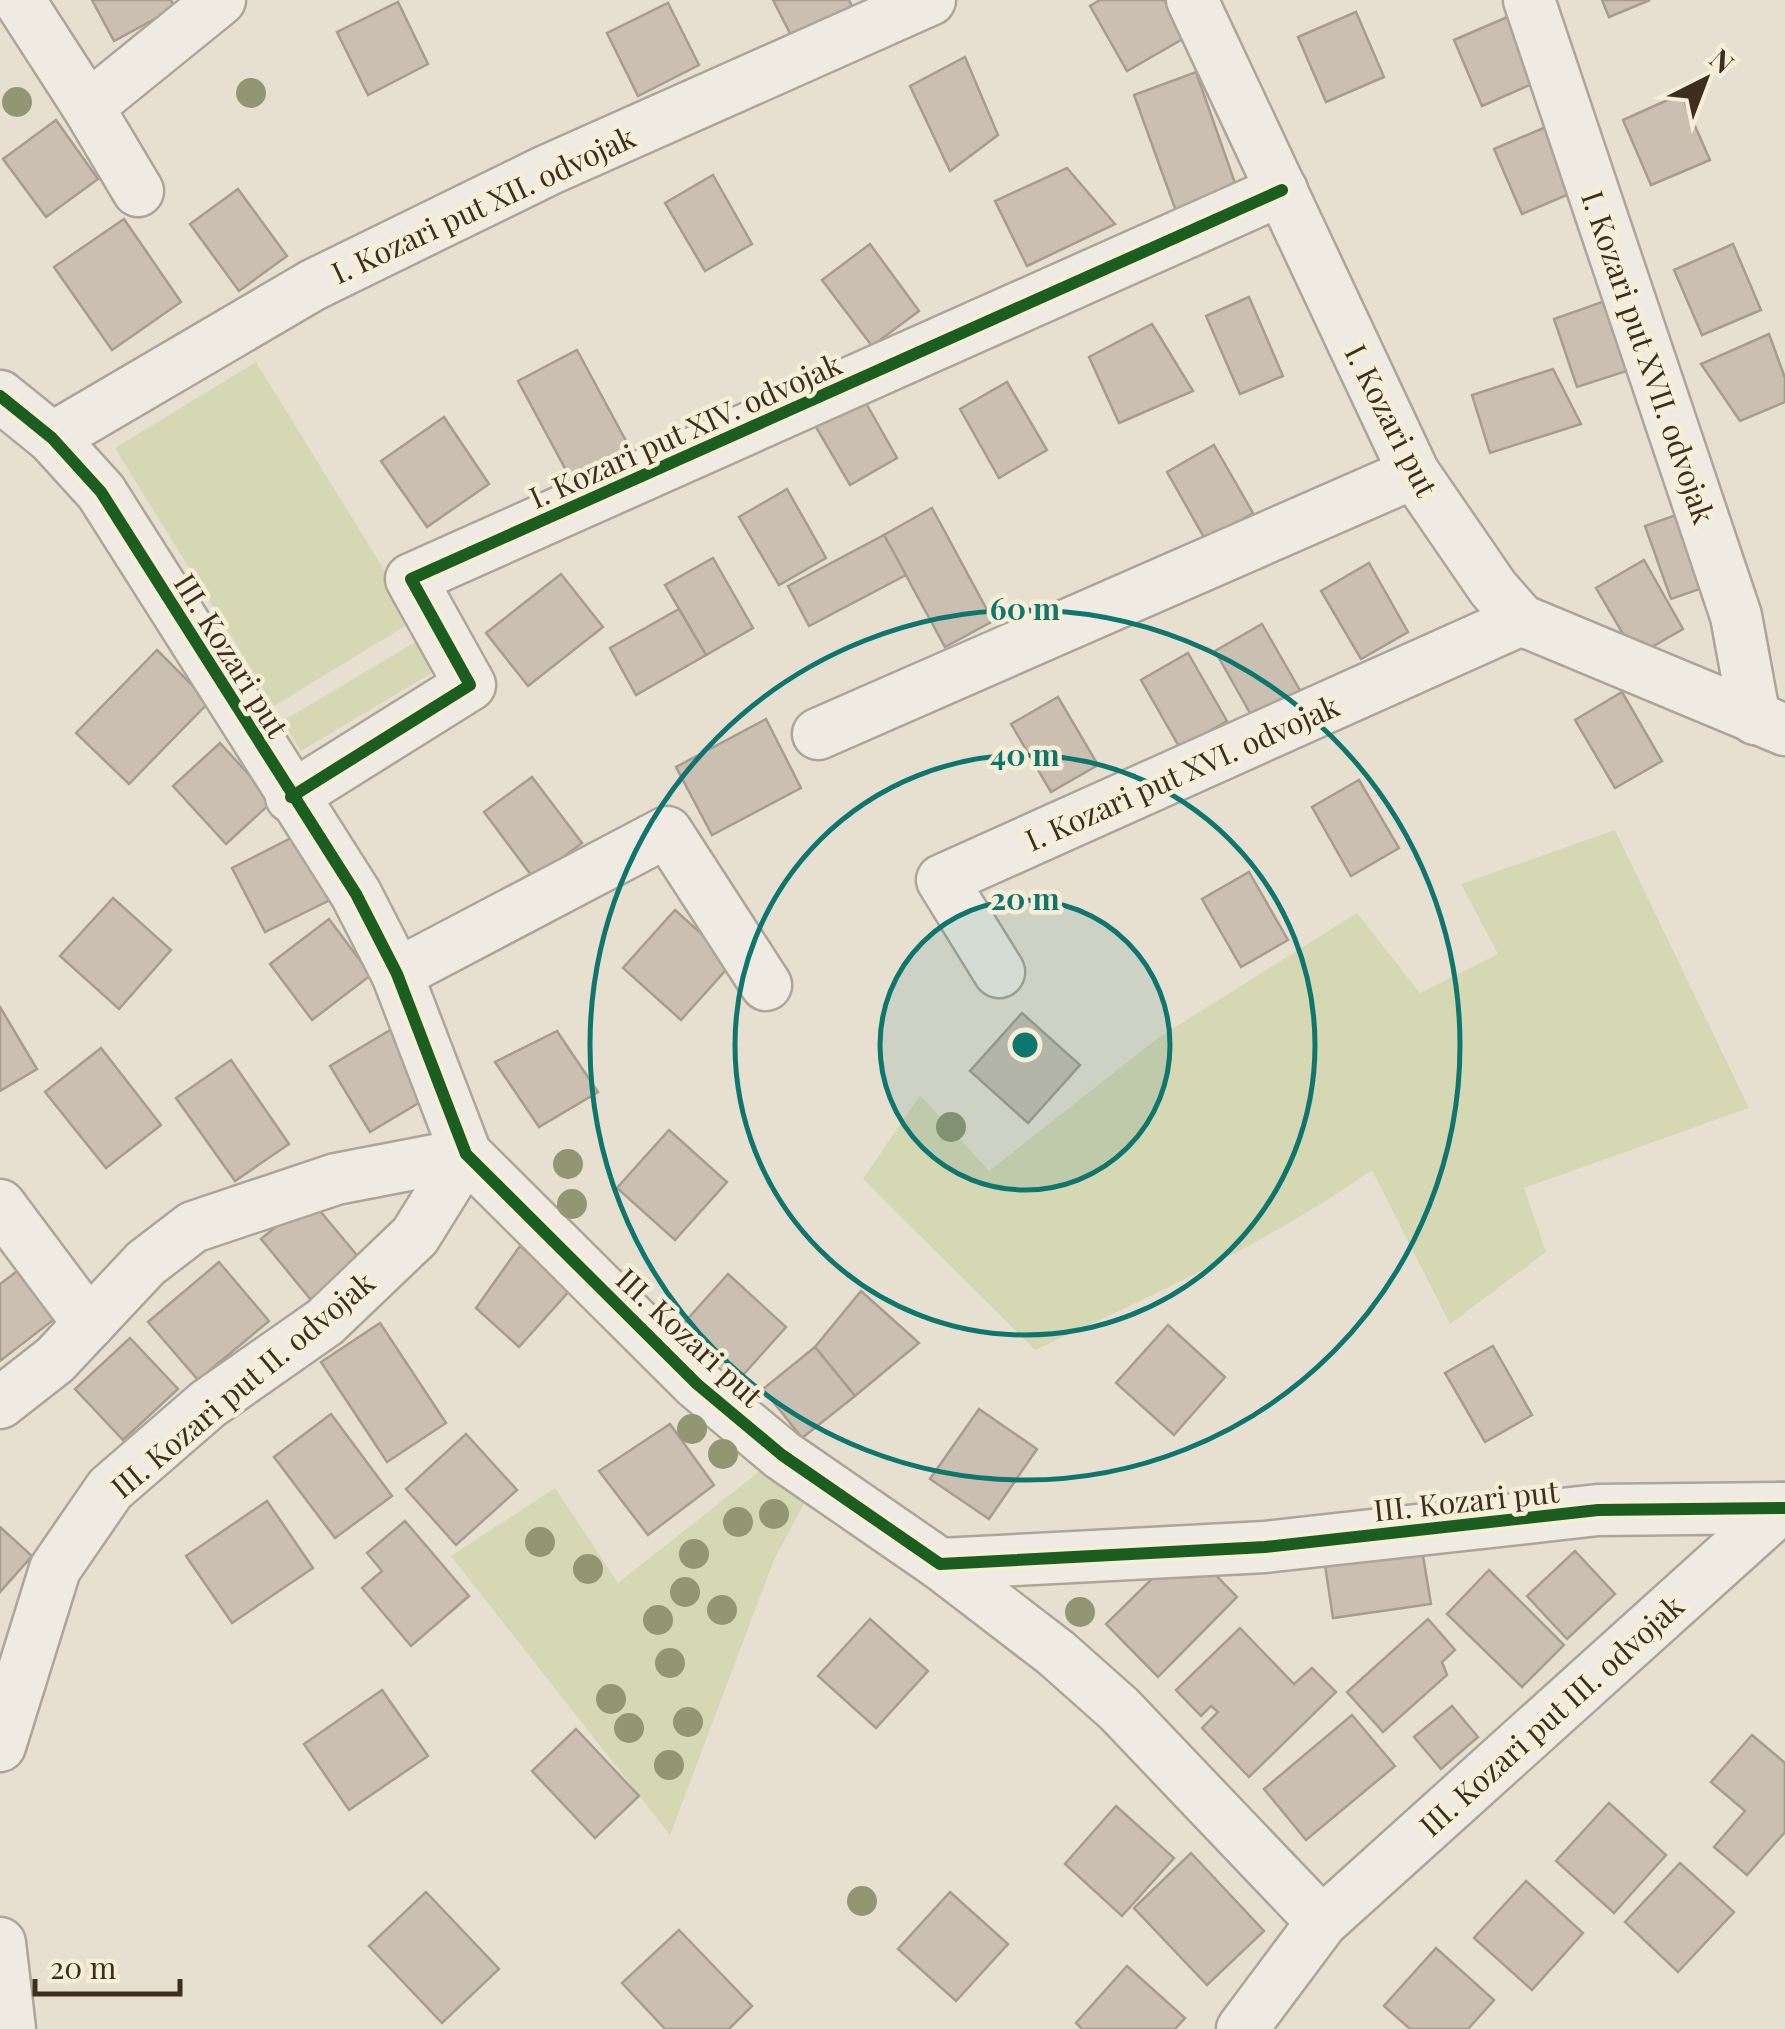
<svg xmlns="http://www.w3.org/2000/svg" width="1785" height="2029" font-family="'Playfair Display',serif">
<rect width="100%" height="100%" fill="#e7e0d1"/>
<g fill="#d6d7b3">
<path d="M256 362 415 620 274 706 115 448Z"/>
<path d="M422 638 440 668 301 751 283 721Z"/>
<path d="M1615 830 1749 1108 1524 1188 1546 1252 1450 1324 1372 1170C1267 1244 1151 1296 1035 1350L863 1179 920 1095 989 1171 1158 1038 1357 913 1420 993 1498 954 1461 884Z"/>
<path d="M765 1467 809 1494 774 1560 670 1835 451 1556 555 1488 618 1583Z"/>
</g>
<g fill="#cbbfb2" stroke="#a89c90" stroke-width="2.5">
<path d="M92 0H171L175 8 114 41Z"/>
<path d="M773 0H849L854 11 794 41Z"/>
<path d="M1100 0H1164L1186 37 1127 71 1090 6Z"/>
<path d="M1602 0H1650L1609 17Z"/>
<path d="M398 2 428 64 368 95 337 32Z"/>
<path d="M668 3 699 65 638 96 607 33Z"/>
<path d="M1356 12 1384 77 1326 102 1298 37Z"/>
<path d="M1512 15 1541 80 1482 106 1454 40Z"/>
<path d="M965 57 998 135 950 171 910 86Z"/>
<path d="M1196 72 1235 183 1176 211 1134 95Z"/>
<path d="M1681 94 1710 160 1651 185 1623 120Z"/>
<path d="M56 120 98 179 46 217 3 159Z"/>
<path d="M1553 124 1581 189 1522 214 1494 149Z"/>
<path d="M1067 168 1115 224 1027 266 995 201Z"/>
<path d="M713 175 752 244 705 271 665 203Z"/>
<path d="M238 189 287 256 239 291 190 224Z"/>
<path d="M124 219 181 302 112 350 54 267Z"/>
<path d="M870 244 919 311 872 346 822 280Z"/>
<path d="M1733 244 1761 310 1702 335 1674 270Z"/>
<path d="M1619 296 1642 366 1577 387 1554 319Z"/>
<path d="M1249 297 1283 376 1240 394 1206 316Z"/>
<path d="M1152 324 1193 391 1119 423 1089 357Z"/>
<path d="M1769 334 1785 378V402L1740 421 1701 364Z"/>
<path d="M577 350 633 454 574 485 518 381Z"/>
<path d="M1553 369 1581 424 1490 453 1472 395Z"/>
<path d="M1007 382 1047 450 999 478 960 409Z"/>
<path d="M858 389 897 458 850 485 810 417Z"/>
<path d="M444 417 489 484 427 527 381 461Z"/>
<path d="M1214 445 1253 513 1206 541 1167 472Z"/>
<path d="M787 489 826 558 779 585 739 517Z"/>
<path d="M932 508 993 621 945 647 884 535Z"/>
<path d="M1687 511 1714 584 1671 599 1645 526Z"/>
<path d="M884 535 906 575 809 626 788 586Z"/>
<path d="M713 558 753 628 706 655 665 585Z"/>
<path d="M1644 560 1683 629 1636 656 1596 588Z"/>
<path d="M1369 563 1408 632 1361 659 1321 591Z"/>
<path d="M561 574 603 627 528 686 486 633Z"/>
<path d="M679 609 706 655 636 695 610 648Z"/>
<path d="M1262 624 1301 692 1254 720 1215 651Z"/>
<path d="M157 650 209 702 129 784 76 733Z"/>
<path d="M1188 653 1227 721 1180 748 1141 680Z"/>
<path d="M1622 692 1662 761 1615 788 1575 720Z"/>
<path d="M1058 697 1098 765 1051 792 1011 724Z"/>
<path d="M766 719 801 788 712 835 676 767Z"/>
<path d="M220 743 273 801 226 844 173 786Z"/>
<path d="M532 777 582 843 534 879 484 812Z"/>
<path d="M1359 780 1399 848 1351 876 1312 807Z"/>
<path d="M299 834 332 899 265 932 232 868Z"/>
<path d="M1249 872 1288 940 1241 967 1202 899Z"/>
<path d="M113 898 171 950 119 1009 60 956Z"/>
<path d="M675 910 733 962 681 1020 623 968Z"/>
<path d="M329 919 371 975 312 1020 270 964Z"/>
<path d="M0 1007 37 1069 0 1091Z"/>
<path d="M1022 1013 1080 1065 1028 1123 970 1071Z"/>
<path d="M402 1023 442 1089 370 1132 330 1066Z"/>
<path d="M557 1031 598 1092 539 1127 495 1062Z"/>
<path d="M101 1048 161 1125 106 1168 45 1092Z"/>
<path d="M231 1060 289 1144 235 1181 176 1098Z"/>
<path d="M669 1130 727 1182 675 1240 617 1188Z"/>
<path d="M310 1199 366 1266 316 1306 261 1239Z"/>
<path d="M520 1246 571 1289 519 1347 476 1308Z"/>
<path d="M219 1262 269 1321 198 1380 148 1322Z"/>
<path d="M20 1269 57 1317 0 1361V1284Z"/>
<path d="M728 1274 786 1327 735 1384 676 1332Z"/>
<path d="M861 1291 919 1343 855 1396 815 1347Z"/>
<path d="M380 1323 446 1423 387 1462 321 1362Z"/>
<path d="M1168 1325 1225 1377 1174 1435 1116 1383Z"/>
<path d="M130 1338 178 1389 123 1440 75 1389Z"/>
<path d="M1493 1346 1532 1415 1485 1442 1445 1373Z"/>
<path d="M815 1347 855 1396 802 1438 763 1389Z"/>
<path d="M979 1409 1037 1449 989 1519 930 1479Z"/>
<path d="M331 1414 392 1496 335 1538 274 1457Z"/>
<path d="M670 1424 714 1485 648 1535 599 1471Z"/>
<path d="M466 1434 517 1490 456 1545 406 1489Z"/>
<path d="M267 1501 313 1568 232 1623 186 1556Z"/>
<path d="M405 1521 469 1596 411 1646 362 1588 382 1571 367 1553Z"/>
<path d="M0 1527 32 1556 0 1592Z"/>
<path d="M1420 1538 1431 1604 1333 1618 1323 1552Z"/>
<path d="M1575 1551 1615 1594 1567 1639 1527 1596Z"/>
<path d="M1203 1562 1237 1597 1158 1677 1106 1624 1163 1568Z"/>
<path d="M1489 1570 1564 1645 1522 1687 1447 1614Z"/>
<path d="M870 1619 928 1671 876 1728 818 1676Z"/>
<path d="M1428 1619 1455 1650 1442 1662 1447 1675 1383 1732 1347 1692Z"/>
<path d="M1240 1628 1294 1684 1312 1668 1336 1692 1249 1777 1202 1728 1218 1712 1211 1706 1201 1716 1176 1690Z"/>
<path d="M382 1690 428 1756 349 1810 304 1744Z"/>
<path d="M1452 1706 1478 1737 1441 1769 1414 1737Z"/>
<path d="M1352 1715 1395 1766 1306 1840 1264 1789Z"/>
<path d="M576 1729 639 1796 595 1838 532 1771Z"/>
<path d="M1752 1735 1785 1763V1832L1747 1875 1714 1847 1745 1811 1711 1782Z"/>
<path d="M1609 1803 1666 1855 1614 1913 1556 1861Z"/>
<path d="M1116 1806 1174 1858 1122 1916 1065 1864Z"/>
<path d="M1191 1853 1264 1931 1207 1985 1134 1908Z"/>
<path d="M1680 1863 1734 1912 1678 1972 1625 1922Z"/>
<path d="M1526 1881 1583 1933 1532 1990 1474 1938Z"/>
<path d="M426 1892 499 1969 442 2023 369 1946Z"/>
<path d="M950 1892 1008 1944 956 2001 898 1949Z"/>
<path d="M679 1930 752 2006 729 2029H665L622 1983Z"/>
<path d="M1436 1948 1494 2000 1468 2029H1410L1384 2006Z"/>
<path d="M1127 1966 1185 2018 1175 2029H1082L1076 2023Z"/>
</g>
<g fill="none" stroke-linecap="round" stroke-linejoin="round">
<defs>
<g id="street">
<path d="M19 0 88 107"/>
<path d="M1192 0 1414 473 1493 588 1521 620 1785 730"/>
<path d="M1529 0 1736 616 1755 719"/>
<path d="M138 191 88 107 220 0"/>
<path d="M0 396 52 438 101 492 356 894 397 974 466 1154 697 1384 782 1455 940 1564 1265 1547 1598 1510 1785 1508"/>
<path d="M52 438 313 285 548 170 930 0"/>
<path d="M818 734 1414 473"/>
<path d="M291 797 470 685 411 579 1282 190"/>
<path d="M999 972 942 880 1521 620"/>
<path d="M397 974 667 832 766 985"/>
<path d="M0 1205 89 1324"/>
<path d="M0 1403 55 1360 146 1263 193 1227 336 1179 466 1154"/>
<path d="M940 1564 1056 1653 1119 1709 1322 1922"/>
<path d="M0 1746 55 1569 110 1489 208 1404 325 1322 415 1236 466 1154"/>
<path d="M0 1943 10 2029"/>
<path d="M1242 2029 1322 1922 1781 1508"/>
</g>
</defs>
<use href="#street" stroke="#ada599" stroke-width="55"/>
<use href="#street" stroke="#efebe3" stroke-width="50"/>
<defs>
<g id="cycleway">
<path d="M0 396 52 438 101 492 356 894 397 974 466 1154 697 1384 782 1455 940 1564 1265 1547 1598 1510 1785 1508"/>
<path d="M291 797 470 685 411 579 1282 190"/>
</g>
</defs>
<use href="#cycleway" stroke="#f7eed8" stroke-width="19"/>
<use href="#cycleway" stroke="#1b5e20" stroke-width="12"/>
</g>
<g fill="#929673">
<circle cx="251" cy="93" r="15"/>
<circle cx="17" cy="102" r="15"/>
<circle cx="951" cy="1127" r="15"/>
<circle cx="568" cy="1164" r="15"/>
<circle cx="572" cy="1204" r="15"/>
<circle cx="692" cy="1429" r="15"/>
<circle cx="723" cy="1454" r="15"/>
<circle cx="774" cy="1514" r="15"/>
<circle cx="738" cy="1522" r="15"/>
<circle cx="540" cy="1542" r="15"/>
<circle cx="694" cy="1554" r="15"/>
<circle cx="588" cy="1569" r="15"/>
<circle cx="685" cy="1592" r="15"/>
<circle cx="722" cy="1610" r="15"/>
<circle cx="1080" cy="1612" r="15"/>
<circle cx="658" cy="1620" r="15"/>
<circle cx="670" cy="1663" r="15"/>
<circle cx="611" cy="1699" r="15"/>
<circle cx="688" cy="1722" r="15"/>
<circle cx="629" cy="1728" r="15"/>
<circle cx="669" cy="1765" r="15"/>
<circle cx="862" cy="1901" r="15"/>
</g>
<circle cx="1025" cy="1045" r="145" fill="#0f766e" fill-opacity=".12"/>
<g fill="none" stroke="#0f766e" stroke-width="5">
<circle cx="1025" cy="1045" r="145"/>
<circle cx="1025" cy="1045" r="290"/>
<circle cx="1025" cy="1045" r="435"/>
</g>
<g text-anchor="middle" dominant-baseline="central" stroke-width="9" stroke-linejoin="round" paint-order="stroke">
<g font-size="30" fill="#3d2e20" stroke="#f7eed8">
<text transform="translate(483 204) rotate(-25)">I. Kozari put XII. odvojak</text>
<text transform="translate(1649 357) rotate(71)">I. Kozari put XVII. odvojak</text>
<text transform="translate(1392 420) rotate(63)">I. Kozari put</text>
<text transform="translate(685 430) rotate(-24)">I. Kozari put XIV. odvojak</text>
<text transform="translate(232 655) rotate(58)">III. Kozari put</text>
<text transform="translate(1182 772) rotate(-24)">I. Kozari put XVI. odvojak</text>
<text transform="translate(690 1337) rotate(43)">III. Kozari put</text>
<text transform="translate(242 1384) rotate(-40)">III. Kozari put II. odvojak</text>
<text transform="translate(1466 1500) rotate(-6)">III. Kozari put</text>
<text transform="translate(1551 1715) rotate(-42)">III. Kozari put III. odvojak</text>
</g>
</g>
<circle cx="1025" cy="1045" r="15" fill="#0f766e" stroke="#f7eed8" stroke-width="5"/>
<g font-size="30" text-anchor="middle" font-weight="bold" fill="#0f766e" stroke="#f7eed8" stroke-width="9" stroke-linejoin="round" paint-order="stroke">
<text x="1025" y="620">60 m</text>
<text x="1025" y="766">40 m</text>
<text x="1025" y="910">20 m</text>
</g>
<g transform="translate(1705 80) rotate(42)" stroke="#f7eed8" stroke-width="8" paint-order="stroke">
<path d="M0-8L18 38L0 25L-18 38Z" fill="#3d2e20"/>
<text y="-15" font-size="28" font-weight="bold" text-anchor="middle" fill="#3d2e20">N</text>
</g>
<path d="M35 1979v15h145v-15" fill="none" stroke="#3d2e20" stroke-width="5"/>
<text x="50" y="1979" font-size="30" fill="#3d2e20" stroke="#f7eed8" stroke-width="8" paint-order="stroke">20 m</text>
</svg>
